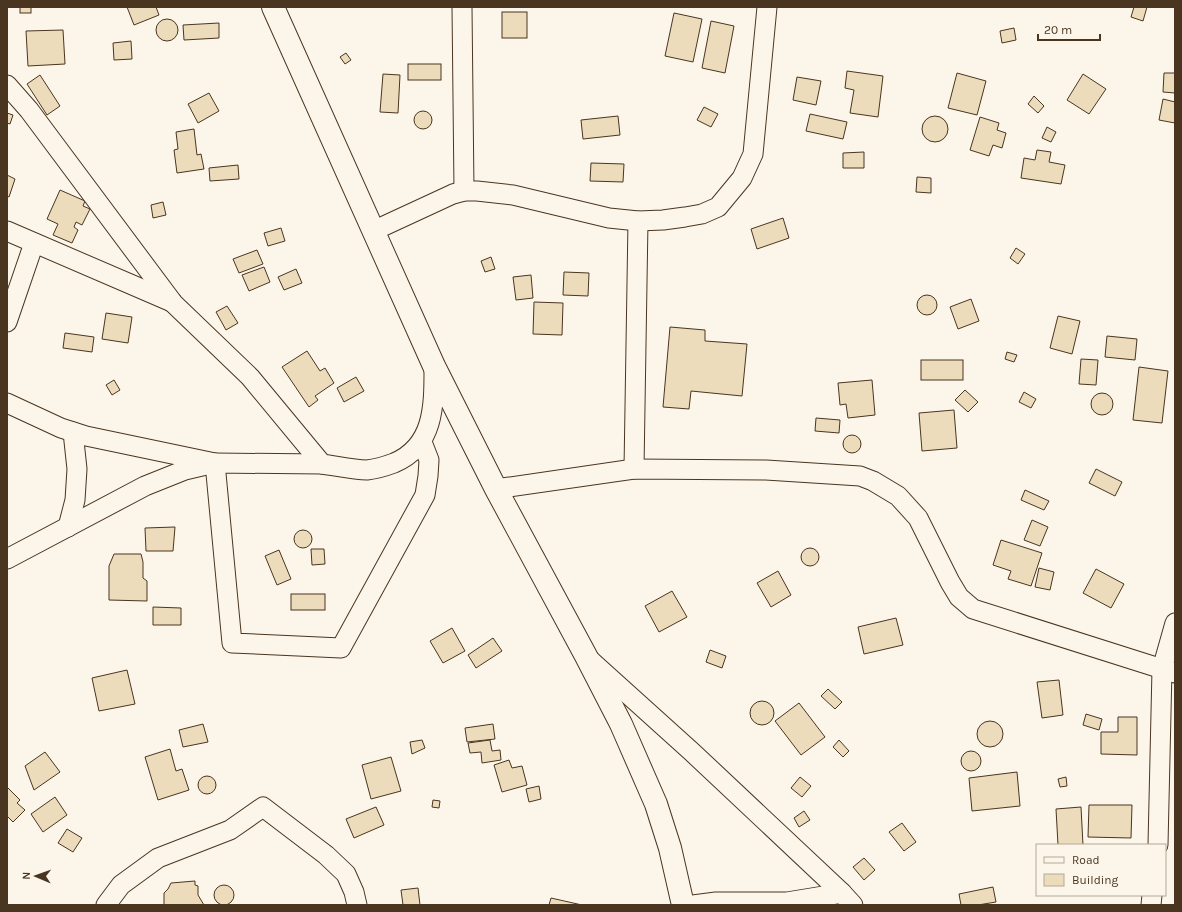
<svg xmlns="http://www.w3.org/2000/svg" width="1182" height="912" font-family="Karla,sans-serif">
<rect width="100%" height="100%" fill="#fbf6e9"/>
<g fill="#ecdcbc" stroke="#4a3520">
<rect x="20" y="7" width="11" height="6"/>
<path d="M127 7H156L159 15 134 25Z"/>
<path d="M1134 7H1147L1143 21 1131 17Z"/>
<rect x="502" y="12" width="25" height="26"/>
<path d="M674 13 702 19 693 62 665 56Z"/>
<circle cx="167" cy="30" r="11"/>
<path d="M711 21 734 26 725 73 702 68Z"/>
<path d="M219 23V38L184 40 183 25Z"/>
<path d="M1014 28 1016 40 1002 43 1000 31Z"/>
<path d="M63 30 65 64 28 66 26 31Z"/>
<path d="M131 41 132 59 114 60 113 43Z"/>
<path d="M346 53 351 60 345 64 340 57Z"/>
<rect x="408" y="64" width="33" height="16"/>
<path d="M847 71 883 76 878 117 850 113 854 90 845 88Z"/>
<path d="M957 73 986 81 977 115 948 108Z"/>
<path d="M1164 73H1175V93L1163 92Z"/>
<path d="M383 74 400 75 398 113 380 112Z"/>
<path d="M1083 74 1106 89 1089 114 1067 100Z"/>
<path d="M40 75 60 106 47 115 27 84Z"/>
<path d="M797 77 821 81 816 105 793 100Z"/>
<path d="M209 93 219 111 198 123 188 104Z"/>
<path d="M1034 96 1044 106 1038 113 1028 104Z"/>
<path d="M1163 99 1175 102V123L1159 120Z"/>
<path d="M704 107 718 114 711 127 697 120Z"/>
<circle cx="423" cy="120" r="9"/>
<path d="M7 113 13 115 10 124 7 123Z"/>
<path d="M810 114 847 122 843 139 806 131Z"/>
<circle cx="935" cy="129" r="13"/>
<path d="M618 116 620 135 583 139 581 120Z"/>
<path d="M980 117 999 123 997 130 1006 133 1002 148 993 145 989 156 970 150Z"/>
<path d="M1047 127 1056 132 1051 142 1042 138Z"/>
<path d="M194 129 197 155 201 154 204 169 177 173 174 150 178 149 176 132Z"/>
<path d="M1037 150 1051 152 1049 162 1065 165 1061 184 1021 178 1024 158 1035 160Z"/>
<path d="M864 152V168H843V153Z"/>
<path d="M591 163 624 164 623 182 590 181Z"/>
<path d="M238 165 239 179 210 181 209 168Z"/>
<path d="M7 175 15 179 9 197 7 196Z"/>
<path d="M917 177 931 178V193L916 192Z"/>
<path d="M60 190 85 201 83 206 90 209 82 225 76 222 74 227 78 230 72 243 53 235 58 224 47 219Z"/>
<path d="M163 202 166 215 153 218 151 205Z"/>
<path d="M783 218 789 238 757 249 751 229Z"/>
<path d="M281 228 285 241 268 246 264 233Z"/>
<path d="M1016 248 1025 254 1018 264 1010 258Z"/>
<path d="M257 250 263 264 239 273 233 259Z"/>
<path d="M491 257 495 269 485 272 481 261Z"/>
<path d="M264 267 270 282 249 291 242 275Z"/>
<path d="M296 269 302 283 284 290 278 277Z"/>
<path d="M564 272 589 273 588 296 563 295Z"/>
<path d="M531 275 533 298 516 300 513 277Z"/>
<circle cx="927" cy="305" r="10"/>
<path d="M971 299 979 321 958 329 950 307Z"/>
<path d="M534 302 563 303 562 335 533 334Z"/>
<path d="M227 306 238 323 226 330 216 312Z"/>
<path d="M106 313 132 317 128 343 102 339Z"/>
<path d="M1058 316 1080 321 1072 354 1050 348Z"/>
<path d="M670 327 705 330V341L747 344 742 396 691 391 689 409 663 407Z"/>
<path d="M65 333 94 337 92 352 63 348Z"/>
<path d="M1107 336 1137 339 1135 360 1105 357Z"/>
<path d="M307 351 320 371 325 368 334 383 315 396 318 400 309 407 282 367Z"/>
<path d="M1007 352 1017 355 1014 362 1005 359Z"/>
<path d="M1081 359 1098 360 1096 385 1079 384Z"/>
<rect x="921" y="360" width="42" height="20"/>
<path d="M1139 367 1168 371 1162 423 1133 420Z"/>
<path d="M356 377 364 391 344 402 337 388Z"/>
<path d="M114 380 120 390 112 395 106 385Z"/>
<path d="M872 380 875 415 848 418 846 404 840 405 838 383Z"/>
<path d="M965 390 978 402 968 412 955 400Z"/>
<path d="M1024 392 1036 399 1031 408 1019 402Z"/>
<circle cx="1102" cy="404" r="11"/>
<path d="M954 410 957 448 922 451 919 413Z"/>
<path d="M816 418 840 420 839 433 815 431Z"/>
<circle cx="852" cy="444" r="9"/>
<path d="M1096 469 1122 482 1115 496 1089 483Z"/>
<path d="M1025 490 1049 501 1044 510 1021 500Z"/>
<path d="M1032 520 1048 527 1040 546 1024 540Z"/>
<path d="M175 527 173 551H146L145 528Z"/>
<circle cx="303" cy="539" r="9"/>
<path d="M1001 540 1042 553 1031 586 1008 579 1011 571 993 565Z"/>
<circle cx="810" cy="557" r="9"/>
<path d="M311 549H324L325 564 312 565Z"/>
<path d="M279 550 291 579 277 585 265 556Z"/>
<path d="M114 554H141L143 562V578L147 581V601L109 600V566Z"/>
<path d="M1039 568 1054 572 1050 590 1035 587Z"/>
<path d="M1096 569 1124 584 1111 608 1083 593Z"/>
<path d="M778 571 791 595 771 607 757 583Z"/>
<path d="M672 591 687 617 659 632 645 606Z"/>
<rect x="291" y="594" width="34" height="16"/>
<path d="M153 607 181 608V625H153Z"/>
<path d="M896 618 903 645 864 654 858 627Z"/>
<path d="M452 628 465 651 443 663 430 641Z"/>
<path d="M493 638 502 651 476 668 468 655Z"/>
<path d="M710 650 726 656 722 668 706 662Z"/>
<path d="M127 670 135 704 99 711 92 678Z"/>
<path d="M1059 680 1063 715 1042 718 1037 682Z"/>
<path d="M828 689 842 702 835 709 821 696Z"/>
<circle cx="762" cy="713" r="12"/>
<path d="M799 703 825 737 801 755 775 721Z"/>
<path d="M1086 714 1102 719 1099 730 1083 725Z"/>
<path d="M1118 717H1137V755L1101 754V732H1118Z"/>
<circle cx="990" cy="734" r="13"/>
<path d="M203 724 208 742 183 747 179 730Z"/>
<path d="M493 724 495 739 467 742 465 728Z"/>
<path d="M422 740 425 748 412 754 410 742Z"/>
<path d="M490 740 492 751 500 750 501 760 482 763 481 752 470 753 468 743Z"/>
<path d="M839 740 849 751 843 757 833 747Z"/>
<path d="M170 749 176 771 182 769 189 790 158 800 145 757Z"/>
<circle cx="971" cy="761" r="10"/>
<path d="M45 752 60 772 34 790 25 766Z"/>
<path d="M391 757 401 791 371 799 362 765Z"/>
<path d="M509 760 512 768 522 766 527 785 502 792 494 765Z"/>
<path d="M1017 772 1020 806 972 811 969 778Z"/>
<circle cx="207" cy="785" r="9"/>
<path d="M800 777 811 786 802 797 791 788Z"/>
<path d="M1066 777 1067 786 1060 787 1058 779Z"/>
<path d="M539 786 541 799 529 802 526 789Z"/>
<path d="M7 787 20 800 17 803 25 810 13 822 7 816Z"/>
<path d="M55 797 67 815 43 832 31 814Z"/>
<path d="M433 800 440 801 439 808 432 807Z"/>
<path d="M1089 805H1132L1131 838 1088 837Z"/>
<path d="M376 807 384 825 354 838 346 819Z"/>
<path d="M1081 807 1083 845H1058L1056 809Z"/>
<path d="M804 811 810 820 799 827 794 818Z"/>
<path d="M902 823 916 842 904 851 889 832Z"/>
<path d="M67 829 82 838 73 852 58 843Z"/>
<path d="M864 858 875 870 864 880 853 867Z"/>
<path d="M195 881V885L198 886V895L204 905H164V893L168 889 171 883Z"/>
<circle cx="224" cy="895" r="10"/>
<path d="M993 887 996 902 978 905H961L959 894Z"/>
<path d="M418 888 420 905H403L401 890Z"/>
<path d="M551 898 582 905H549Z"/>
</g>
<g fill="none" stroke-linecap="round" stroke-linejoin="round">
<defs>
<g id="minor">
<path d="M462 7 464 191"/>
<path d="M7 85 29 110 173 303 250 377 322 464C337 466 353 470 367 470 376 469 386 466 394 463 435 446 434 404 434 366"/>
<path d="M7 231 172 302"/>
<path d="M373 231 453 194 464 191H477L513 195 609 218 638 221 663 220 685 217 702 214 718 207 742 178 753 154 767 7"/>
<path d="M7 322 34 243"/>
<path d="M7 403 61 428 86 436 215 463 232 643 341 648 425 495 428 476 429 460 422 442"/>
<path d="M634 469 638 221"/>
<path d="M496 489 634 469 766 470 860 476 873 481 898 496 918 518 950 582 959 597 973 609 1175 673"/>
<path d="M68 527 75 500 77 469 73 432"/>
<path d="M7 559 145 486 185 470 215 463 322 464"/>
<path d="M590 660 692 752 842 893"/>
<path d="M1158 845 1162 669 1175 623"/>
<path d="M106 905 121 885 158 858 230 830 263 807 326 855 346 874 354 892 357 905"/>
<path d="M693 905 716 902H787L842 893 853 905"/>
<path d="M1151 905 1152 895"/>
</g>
<path id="tertiary" d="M273 7 434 366 496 489 586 656 621 724 656 804 670 848 683 905"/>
</defs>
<use href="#minor" stroke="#4a3520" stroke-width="21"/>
<use href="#tertiary" stroke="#4a3520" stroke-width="24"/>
<use href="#minor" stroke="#fbf6e9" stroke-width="19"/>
<use href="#tertiary" stroke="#fbf6e9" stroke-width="22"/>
</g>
<rect width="1182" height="912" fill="none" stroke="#4a3520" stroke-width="16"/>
<rect x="1036" y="844" width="130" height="52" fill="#fbf6e9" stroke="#b4a999"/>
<rect x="1044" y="857" width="20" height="6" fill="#fbf6e9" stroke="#b4a999"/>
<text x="1072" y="864" font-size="12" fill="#4a3520">Road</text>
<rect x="1044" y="874" width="20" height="12" fill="#ecdcbc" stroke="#b4a999"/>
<text x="1072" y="884" font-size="12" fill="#4a3520">Building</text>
<g transform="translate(36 876) rotate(272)" stroke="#fbf6e9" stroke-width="3" paint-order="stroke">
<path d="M0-3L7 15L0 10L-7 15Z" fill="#4a3520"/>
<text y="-6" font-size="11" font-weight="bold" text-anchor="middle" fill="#4a3520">N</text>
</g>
<path d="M1038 34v6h62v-6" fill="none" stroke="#4a3520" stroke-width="2"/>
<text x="1044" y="34" font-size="12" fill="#4a3520" stroke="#fbf6e9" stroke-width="3" paint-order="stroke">20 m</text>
</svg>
